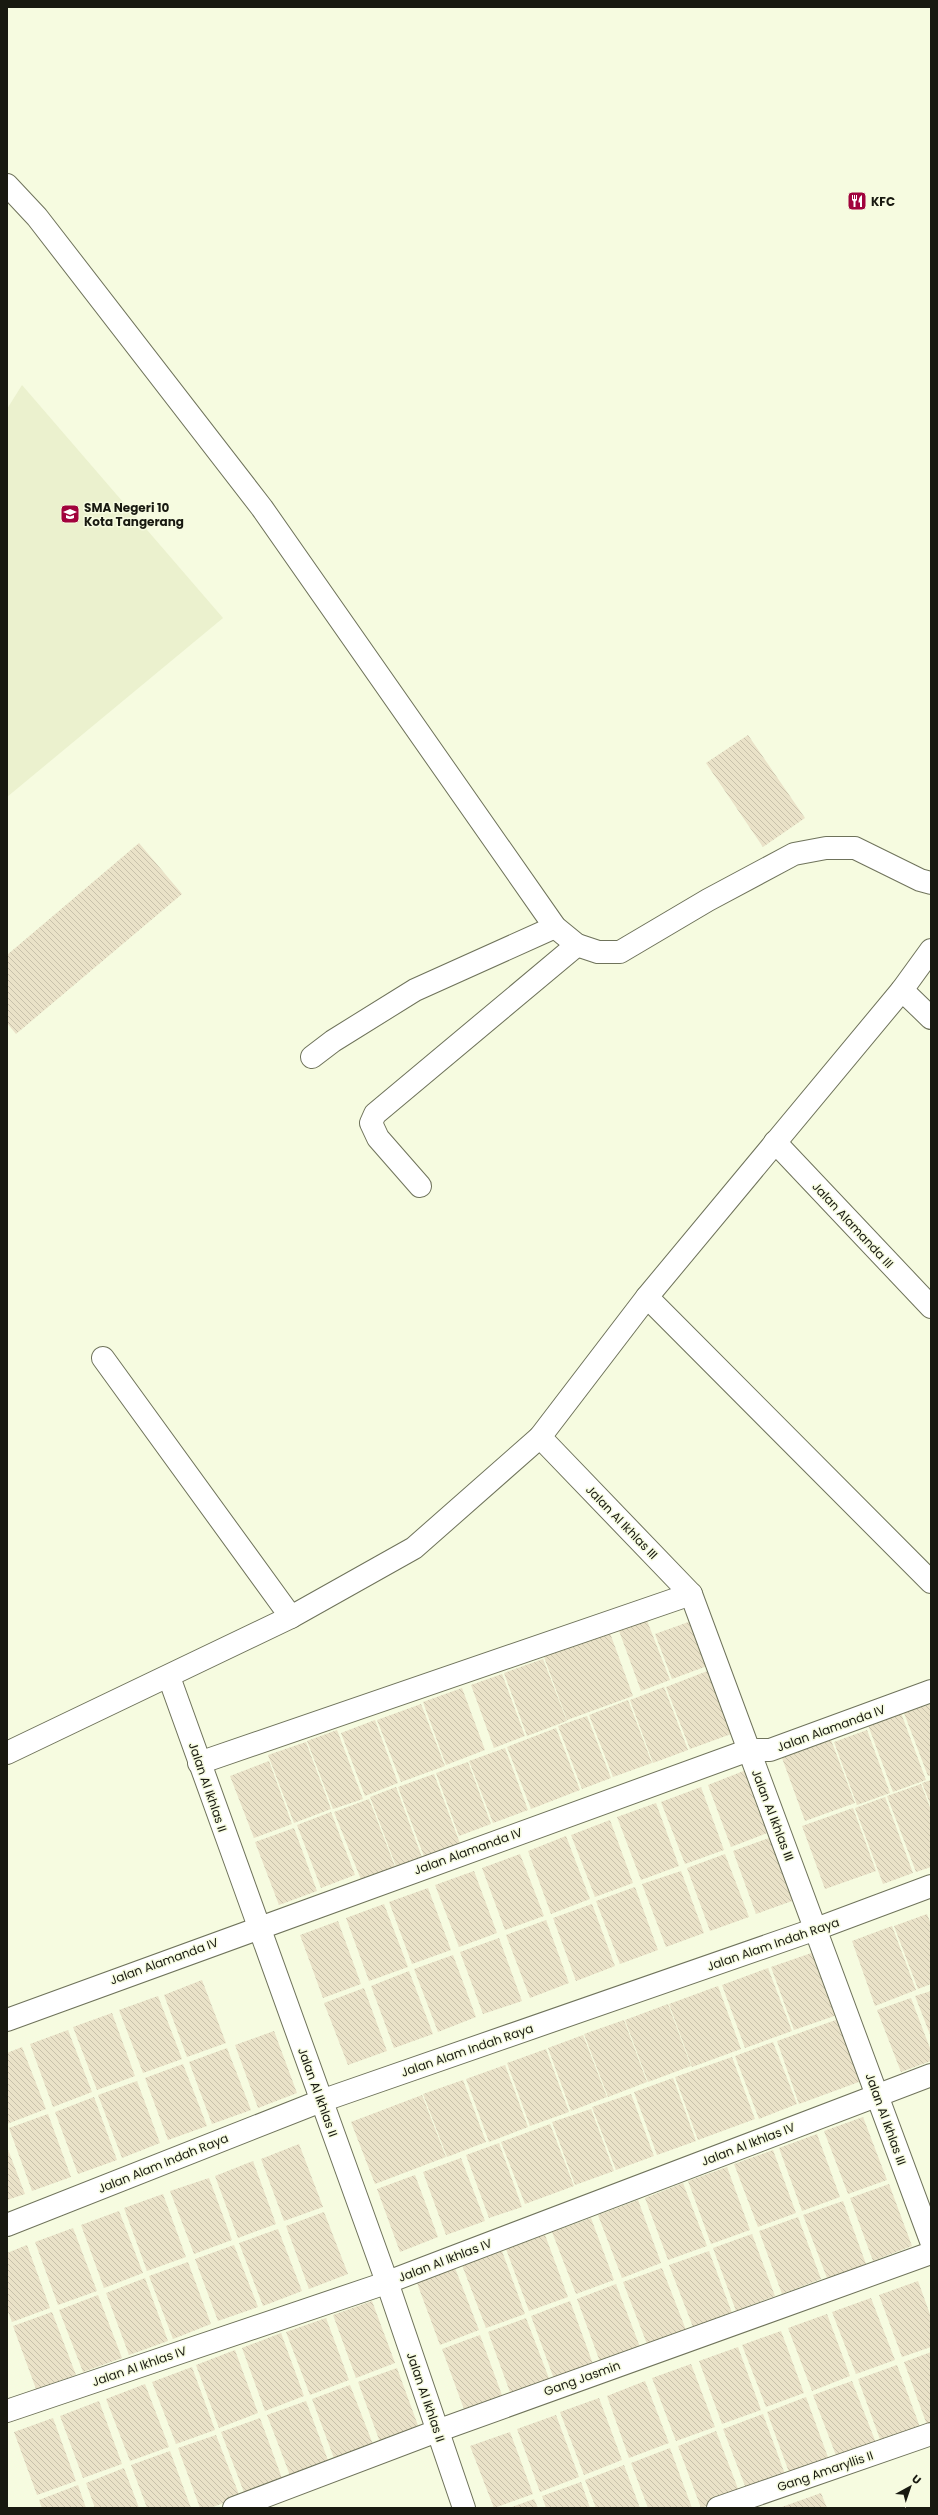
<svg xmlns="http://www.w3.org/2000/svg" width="938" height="2515" font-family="Poppins,sans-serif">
<defs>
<pattern id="building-back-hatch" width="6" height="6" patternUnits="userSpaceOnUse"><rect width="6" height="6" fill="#eae2c8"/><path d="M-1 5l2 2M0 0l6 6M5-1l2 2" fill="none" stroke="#c8c1ab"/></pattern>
</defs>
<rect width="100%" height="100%" fill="#f6fbe0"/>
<path fill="#ebf1ce" d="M22 385 223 618 7 797V409Z"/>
<g fill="url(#building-back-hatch)">
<path d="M748 735 805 818 763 847 706 763Z"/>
<path d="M139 843 182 894 16 1034 7 1023V955Z"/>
<path d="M646 1618 670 1680 641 1691 618 1628Z"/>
<path d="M694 1620 710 1665 672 1679 655 1634Z"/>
<path d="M610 1633 633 1696 567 1720 544 1657Z"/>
<path d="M543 1659 567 1721 527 1736 504 1673Z"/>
<path d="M710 1670 734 1733 690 1749 666 1687Z"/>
<path d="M502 1674 525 1736 494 1748 471 1685Z"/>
<path d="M664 1687 688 1750 653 1763 630 1700Z"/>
<path d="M462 1688 485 1750 446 1765 423 1702Z"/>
<path d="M628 1700 652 1763 613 1777 589 1715Z"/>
<path d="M421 1704 445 1766 401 1782 377 1720Z"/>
<path d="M931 1704V1775L928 1776 904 1713Z"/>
<path d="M901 1713 926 1780 893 1792 868 1725Z"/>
<path d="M587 1716 611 1778 582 1789 558 1726Z"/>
<path d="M375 1720 398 1783 365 1796 341 1733Z"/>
<path d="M556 1728 580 1790 531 1809 507 1747Z"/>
<path d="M337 1730 363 1799 333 1809 307 1741Z"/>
<path d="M867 1730 890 1793 857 1805 834 1742Z"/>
<path d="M831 1740 855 1803 805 1821 782 1758Z"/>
<path d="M306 1742 331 1809 294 1823 268 1755Z"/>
<path d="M505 1748 528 1810 493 1823 469 1761Z"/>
<path d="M269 1761 292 1824 254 1838 230 1776Z"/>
<path d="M468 1762 491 1824 459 1836 436 1773Z"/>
<path d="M746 1770 770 1832 731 1847 708 1785Z"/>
<path d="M434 1774 461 1846 425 1859 398 1787Z"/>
<path d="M931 1780V1806L922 1783Z"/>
<path d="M921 1784 931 1810V1867L916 1872 887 1796Z"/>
<path d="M396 1787 423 1860 397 1869 370 1797Z"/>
<path d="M701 1787 724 1850 685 1864 661 1802Z"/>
<path d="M885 1797 913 1873 883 1884 855 1808Z"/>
<path d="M369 1799 396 1869 362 1882 334 1812Z"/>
<path d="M656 1803 679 1866 641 1880 617 1817Z"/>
<path d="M853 1808 876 1871 825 1889 802 1826Z"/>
<path d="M331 1812 355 1875 321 1888 297 1825Z"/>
<path d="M610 1820 633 1883 595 1897 571 1835Z"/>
<path d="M294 1828 317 1891 279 1905 255 1842Z"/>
<path d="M566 1836 590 1899 551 1914 528 1851Z"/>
<path d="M772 1837 795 1900 756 1914 733 1851Z"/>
<path d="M520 1854 544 1916 505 1930 482 1868Z"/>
<path d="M725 1854 749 1917 710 1931 687 1868Z"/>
<path d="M474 1871 497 1933 459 1947 435 1885Z"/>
<path d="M681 1871 704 1933 666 1947 642 1884Z"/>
<path d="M635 1887 658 1950 620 1964 596 1901Z"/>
<path d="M428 1888 451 1950 412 1964 389 1902Z"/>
<path d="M384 1904 408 1967 369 1981 346 1918Z"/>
<path d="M592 1904 615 1966 576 1981 553 1918Z"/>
<path d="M927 1914 931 1924V1984L918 1989 894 1926Z"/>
<path d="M546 1920 569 1983 530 1998 506 1935Z"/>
<path d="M338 1921 361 1984 323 1998 300 1935Z"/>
<path d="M892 1926 916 1990 875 2006 852 1941Z"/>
<path d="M499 1938 522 2001 483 2014 460 1952Z"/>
<path d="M820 1950 843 2013 794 2030 771 1967Z"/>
<path d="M453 1955 476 2017 438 2032 414 1969Z"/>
<path d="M768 1968 792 2031 745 2048 722 1985Z"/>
<path d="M409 1971 433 2034 394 2048 371 1986Z"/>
<path d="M202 1980 226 2043 187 2057 164 1995Z"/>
<path d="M718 1986 741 2049 692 2067 669 2004Z"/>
<path d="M364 1988 387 2051 348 2065 324 2003Z"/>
<path d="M931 1991V2037L915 1996Z"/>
<path d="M158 1996 182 2059 143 2073 119 2010Z"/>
<path d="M911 1998 931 2051V2061L901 2072 877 2010Z"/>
<path d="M668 2004 691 2066 648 2082 625 2020Z"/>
<path d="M112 2013 135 2076 97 2090 73 2027Z"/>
<path d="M844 2017 867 2079 799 2104 777 2041Z"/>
<path d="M624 2020 647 2082 608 2097 584 2034Z"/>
<path d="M68 2030 92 2092 53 2107 30 2044Z"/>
<path d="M274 2031 297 2093 258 2108 235 2045Z"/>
<path d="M583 2035 607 2097 571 2111 548 2048Z"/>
<path d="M773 2042 797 2104 759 2119 735 2056Z"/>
<path d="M22 2047 46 2109 7 2124V2053Z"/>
<path d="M227 2048 251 2110 212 2124 189 2062Z"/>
<path d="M546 2049 569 2112 530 2126 507 2063Z"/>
<path d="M732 2057 755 2119 698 2140 675 2077Z"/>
<path d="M183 2064 207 2126 168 2140 145 2078Z"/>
<path d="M505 2065 528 2127 489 2142 466 2079Z"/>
<path d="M673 2078 696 2141 657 2155 634 2092Z"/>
<path d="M463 2080 486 2142 447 2157 423 2094Z"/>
<path d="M137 2081 160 2143 122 2158 98 2095Z"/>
<path d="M631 2094 654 2156 616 2170 592 2107Z"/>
<path d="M422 2095 446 2157 375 2184 351 2122Z"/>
<path d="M94 2097 117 2160 78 2174 55 2112Z"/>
<path d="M591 2109 614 2171 575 2185 552 2122Z"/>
<path d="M48 2114 71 2177 32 2191 9 2128Z"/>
<path d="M863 2117 887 2180 848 2194 824 2131Z"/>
<path d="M550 2124 574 2186 525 2204 501 2142Z"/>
<path d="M817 2134 840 2197 802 2211 779 2148Z"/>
<path d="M499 2143 522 2207 489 2218 466 2155Z"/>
<path d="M299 2144 323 2207 284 2221 261 2159Z"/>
<path d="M7 2147 25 2194 7 2200Z"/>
<path d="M773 2150 796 2213 758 2227 734 2164Z"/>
<path d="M461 2158 485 2221 446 2235 423 2172Z"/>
<path d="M253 2161 276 2224 238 2238 215 2176Z"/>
<path d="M727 2167 750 2230 711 2244 688 2181Z"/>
<path d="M415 2175 438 2237 400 2252 377 2189Z"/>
<path d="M209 2178 232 2240 194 2254 170 2191Z"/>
<path d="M683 2183 707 2246 668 2260 645 2198Z"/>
<path d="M889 2184 912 2246 873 2261 850 2198Z"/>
<path d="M163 2194 186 2257 147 2271 124 2208Z"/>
<path d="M638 2200 661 2263 622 2278 598 2215Z"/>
<path d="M843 2201 866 2264 827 2278 803 2215Z"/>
<path d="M119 2211 143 2273 104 2288 81 2225Z"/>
<path d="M324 2212 348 2274 309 2289 286 2226Z"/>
<path d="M798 2217 821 2279 782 2294 759 2231Z"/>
<path d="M591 2218 614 2280 576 2294 552 2232Z"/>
<path d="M73 2228 97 2291 58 2305 35 2242Z"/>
<path d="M278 2229 302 2291 263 2306 239 2243Z"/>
<path d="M752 2234 775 2296 736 2311 713 2248Z"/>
<path d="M545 2235 568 2297 529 2311 506 2249Z"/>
<path d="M27 2245 50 2308 12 2322 7 2309V2253Z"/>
<path d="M234 2245 258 2307 218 2321 195 2259Z"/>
<path d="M502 2251 525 2314 486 2328 462 2265Z"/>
<path d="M709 2251 732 2313 693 2327 669 2265Z"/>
<path d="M188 2262 211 2324 173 2339 149 2276Z"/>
<path d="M455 2268 479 2330 440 2345 417 2283Z"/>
<path d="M662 2268 686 2330 647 2344 623 2282Z"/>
<path d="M145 2278 168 2341 129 2355 106 2293Z"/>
<path d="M918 2281 931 2317V2347L902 2357 879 2295Z"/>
<path d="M616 2284 640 2347 600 2362 577 2299Z"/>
<path d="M98 2295 122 2358 83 2372 59 2310Z"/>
<path d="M871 2298 895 2360 856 2374 832 2312Z"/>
<path d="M372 2301 395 2363 356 2378 333 2315Z"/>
<path d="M570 2301 593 2364 554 2379 531 2316Z"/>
<path d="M52 2312 76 2375 36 2389 13 2326Z"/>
<path d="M827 2314 850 2376 812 2391 788 2328Z"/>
<path d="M326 2318 349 2380 310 2395 286 2332Z"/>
<path d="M526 2318 550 2381 511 2395 488 2332Z"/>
<path d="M781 2331 804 2393 766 2407 742 2345Z"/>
<path d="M281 2333 304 2396 265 2411 242 2348Z"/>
<path d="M480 2335 503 2398 465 2412 442 2349Z"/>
<path d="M738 2347 761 2410 722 2424 699 2361Z"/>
<path d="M235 2350 258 2413 219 2428 196 2365Z"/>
<path d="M931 2352V2423L927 2425 904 2362Z"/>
<path d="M691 2364 715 2427 676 2441 652 2378Z"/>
<path d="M897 2365 920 2427 881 2442 858 2379Z"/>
<path d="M192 2367 215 2430 176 2444 152 2382Z"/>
<path d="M397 2368 420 2431 381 2445 358 2382Z"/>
<path d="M645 2381 669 2443 629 2458 607 2396Z"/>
<path d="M852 2381 876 2443 837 2458 813 2395Z"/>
<path d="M145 2384 169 2447 130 2461 106 2399Z"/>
<path d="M350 2385 374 2447 335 2461 312 2399Z"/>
<path d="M806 2397 829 2460 790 2475 767 2412Z"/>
<path d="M599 2398 622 2460 584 2475 560 2412Z"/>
<path d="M99 2401 122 2464 83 2478 60 2416Z"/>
<path d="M306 2401 329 2463 291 2478 267 2415Z"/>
<path d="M763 2414 786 2477 747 2491 723 2429Z"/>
<path d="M556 2415 579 2477 540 2492 517 2429Z"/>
<path d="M53 2418 76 2481 37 2495 14 2432Z"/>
<path d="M260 2418 283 2481 245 2495 221 2432Z"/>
<path d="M716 2431 740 2494 701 2508 678 2446Z"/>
<path d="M510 2432 533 2494 494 2508 470 2446Z"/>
<path d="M216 2435 240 2497 210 2508H200L178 2448Z"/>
<path d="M670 2448 692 2508H648L631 2463Z"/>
<path d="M170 2451 191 2508H147L131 2465Z"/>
<path d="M624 2465 640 2508H596L585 2480Z"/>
<path d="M124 2468 139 2508H95L86 2483Z"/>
<path d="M581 2482 590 2508H546L542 2496Z"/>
<path d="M78 2485 86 2508H42L39 2500Z"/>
<path d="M821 2493 827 2508H779Z"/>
<path d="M534 2499 538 2508H509Z"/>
</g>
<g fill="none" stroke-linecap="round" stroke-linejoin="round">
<defs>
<g id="street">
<path d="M7 185 37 217 262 508 555 927 577 945 598 952H620L708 900 794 854 826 848H855L920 880 931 883"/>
<path d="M902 990 931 1018"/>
<path d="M312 1057 333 1041 415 990 555 927"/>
<path d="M775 1142 931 1307"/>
<path d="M420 1186 378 1138 371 1123 375 1114 577 945"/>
<path d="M647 1297 931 1582"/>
<path d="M103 1358 291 1617"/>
<path d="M540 1437 691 1594 931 2241"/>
<path d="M169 1677 387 2282 464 2508"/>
<path d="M7 1753 291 1617 414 1548 540 1437 647 1297 902 990 931 950"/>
<path d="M199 1763 691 1594"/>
<path d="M7 2020 749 1750H770L931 1691"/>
<path d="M7 2225 321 2101 816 1929 931 1886"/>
<path d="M7 2411 380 2285 931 2075"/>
<path d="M234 2508 437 2431 931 2253"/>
<path d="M718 2508 931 2434"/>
</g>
</defs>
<use href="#street" stroke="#6f735b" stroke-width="24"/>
<use href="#street" stroke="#fff" stroke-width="22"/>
</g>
<defs>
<symbol id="restaurant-square" viewBox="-11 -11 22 22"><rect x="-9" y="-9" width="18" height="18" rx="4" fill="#a1033d" stroke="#f6fbe0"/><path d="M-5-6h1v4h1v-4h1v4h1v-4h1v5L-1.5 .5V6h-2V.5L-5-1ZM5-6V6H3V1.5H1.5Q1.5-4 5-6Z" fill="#fff"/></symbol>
<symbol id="school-square" viewBox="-11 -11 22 22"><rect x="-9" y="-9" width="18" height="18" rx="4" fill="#a1033d" stroke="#f6fbe0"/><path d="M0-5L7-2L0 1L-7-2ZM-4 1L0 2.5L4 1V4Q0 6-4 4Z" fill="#fff"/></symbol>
</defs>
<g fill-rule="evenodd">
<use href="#restaurant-square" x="846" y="190" width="22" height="22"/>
<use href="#school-square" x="59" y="503" width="22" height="22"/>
</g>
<g text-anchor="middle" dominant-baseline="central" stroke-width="3" stroke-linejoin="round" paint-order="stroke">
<g font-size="12" font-weight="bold" fill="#181910" stroke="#f6fbe0" text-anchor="start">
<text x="871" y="201">KFC</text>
<text x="84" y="507">SMA Negeri 10<tspan x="84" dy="14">Kota Tangerang</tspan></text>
</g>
<g font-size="12" fill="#181910" stroke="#f6fbe0">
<text transform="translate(853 1225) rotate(47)">Jalan Alamanda III</text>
<text transform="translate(622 1522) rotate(46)">Jalan Al Ikhlas III</text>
<text transform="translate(831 1728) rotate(-20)">Jalan Alamanda IV</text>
<text transform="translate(208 1787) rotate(71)">Jalan Al Ikhlas II</text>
<text transform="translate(773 1815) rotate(69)">Jalan Al Ikhlas III</text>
<text transform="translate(468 1851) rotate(-20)">Jalan Alamanda IV</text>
<text transform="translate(773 1944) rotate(-19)">Jalan Alam Indah Raya</text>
<text transform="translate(164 1961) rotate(-20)">Jalan Alamanda IV</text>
<text transform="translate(467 2050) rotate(-19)">Jalan Alam Indah Raya</text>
<text transform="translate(318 2092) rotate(70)">Jalan Al Ikhlas II</text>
<text transform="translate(886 2119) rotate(70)">Jalan Al Ikhlas III</text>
<text transform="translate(748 2144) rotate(-21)">Jalan Al Ikhlas IV</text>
<text transform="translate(163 2163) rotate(-22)">Jalan Alam Indah Raya</text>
<text transform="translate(445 2260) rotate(-21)">Jalan Al Ikhlas IV</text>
<text transform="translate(139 2366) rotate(-19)">Jalan Al Ikhlas IV</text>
<text transform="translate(582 2378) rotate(-20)">Gang Jasmin</text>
<text transform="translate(426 2397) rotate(71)">Jalan Al Ikhlas II</text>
<text transform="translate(825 2471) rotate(-19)">Gang Amaryllis II</text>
</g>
</g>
<rect width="938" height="2515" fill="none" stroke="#181910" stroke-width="16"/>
<g transform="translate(910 2487) rotate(40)" stroke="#f6fbe0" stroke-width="3" paint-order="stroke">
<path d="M0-3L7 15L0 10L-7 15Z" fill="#181910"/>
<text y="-6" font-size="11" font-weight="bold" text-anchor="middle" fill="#181910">U</text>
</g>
</svg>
